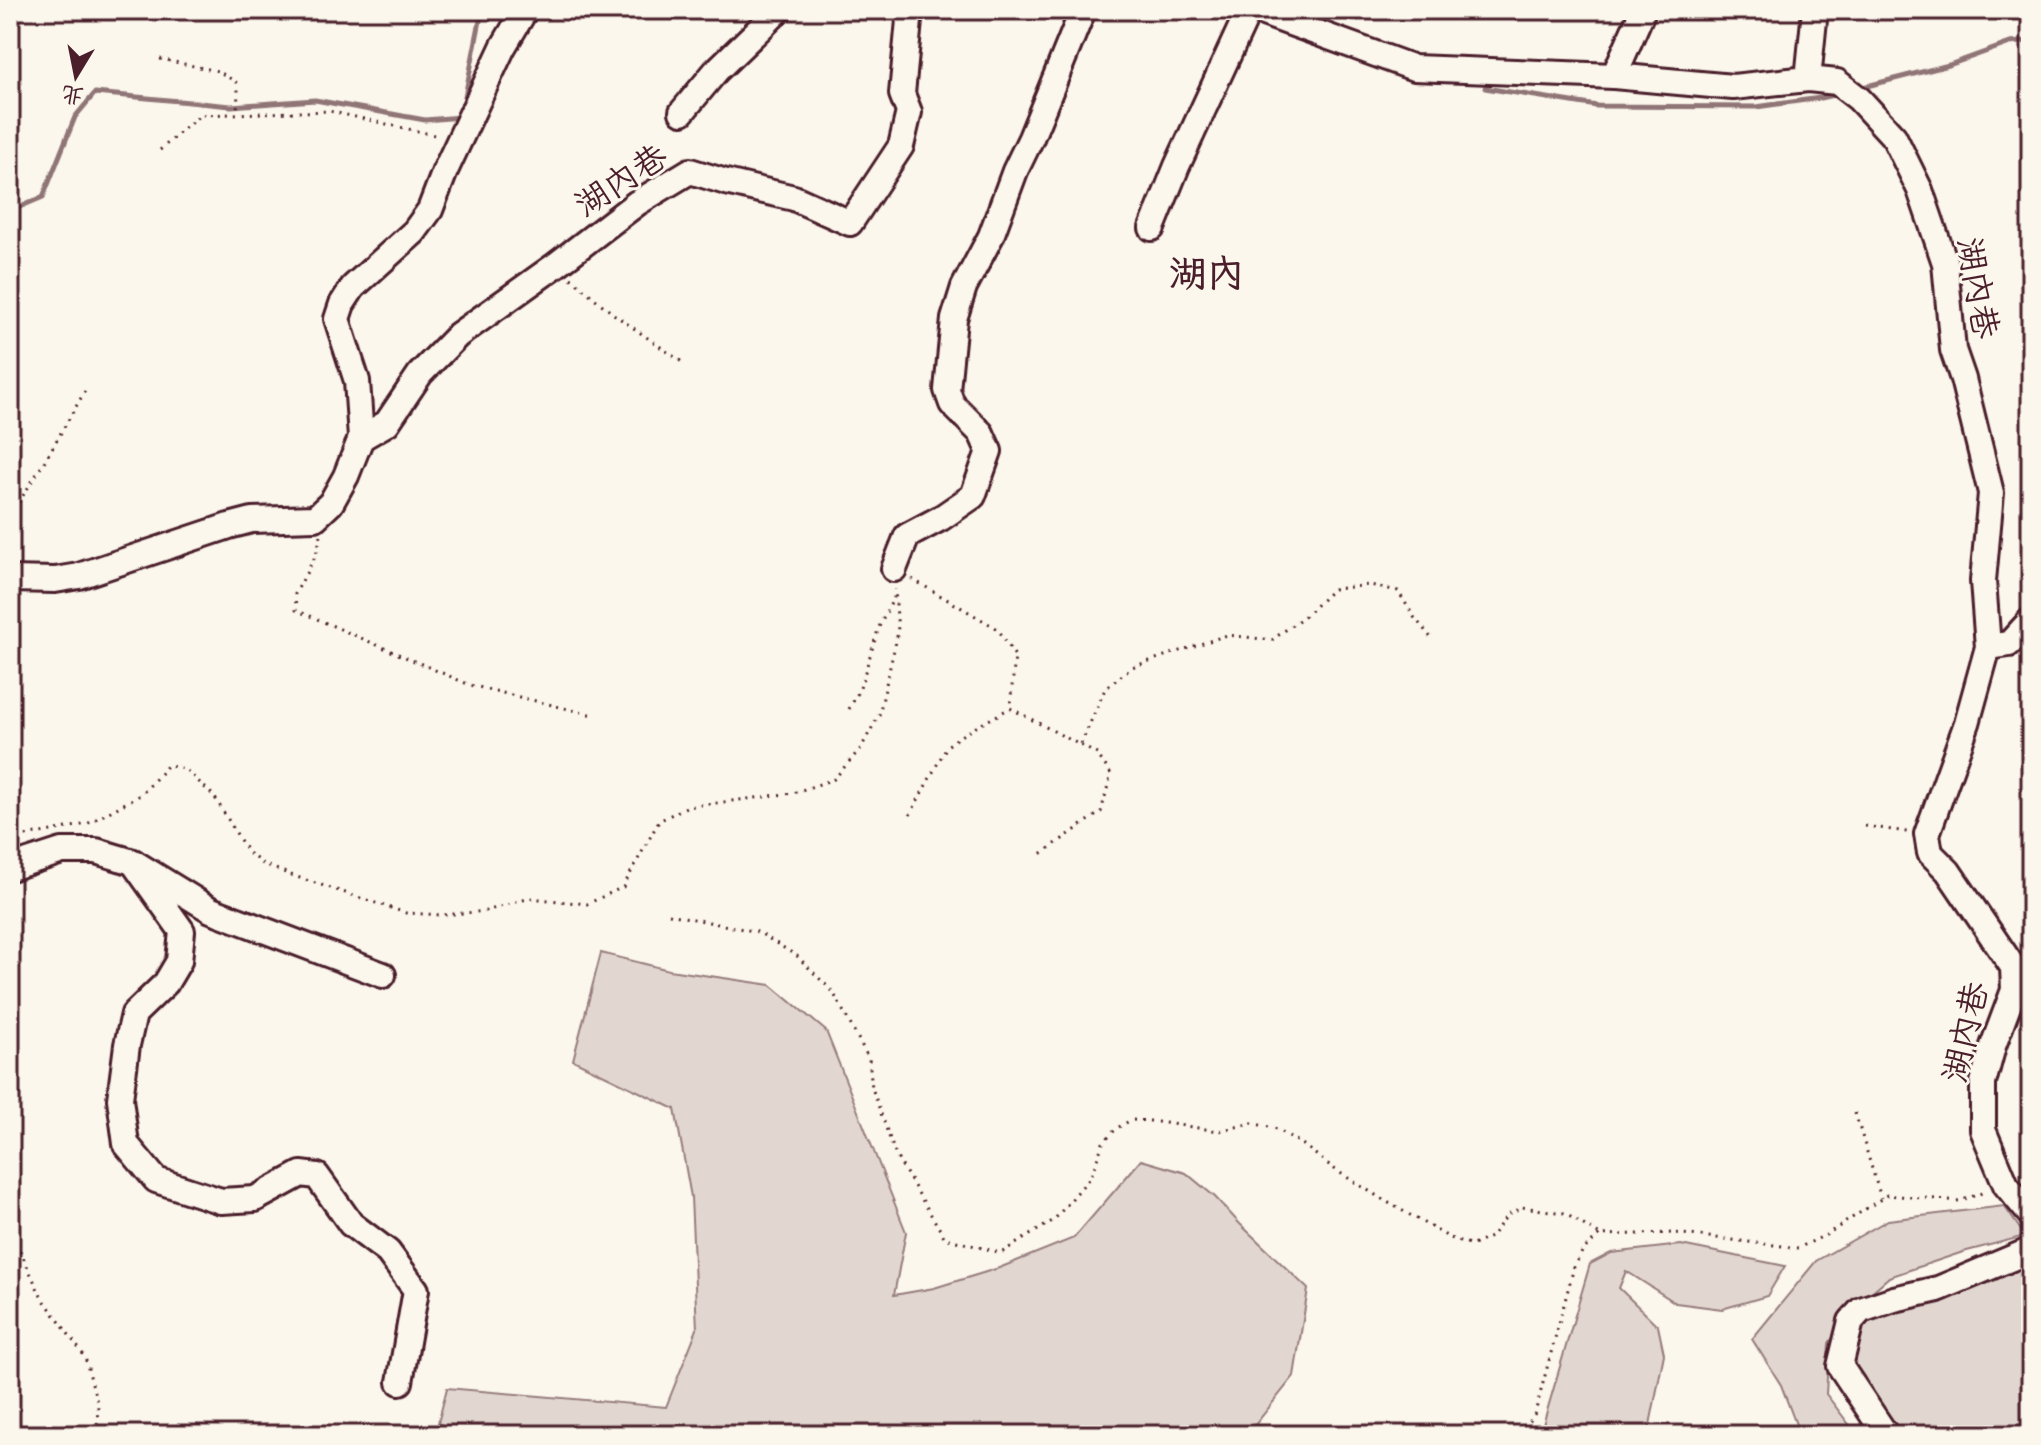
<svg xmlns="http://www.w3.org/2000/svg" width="2041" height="1445" font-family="Caveat,'LXGW WenKai TC',sans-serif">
<rect width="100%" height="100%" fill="#fbf7ec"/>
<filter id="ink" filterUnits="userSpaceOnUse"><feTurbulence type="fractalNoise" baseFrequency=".0125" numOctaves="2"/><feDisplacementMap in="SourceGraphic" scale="16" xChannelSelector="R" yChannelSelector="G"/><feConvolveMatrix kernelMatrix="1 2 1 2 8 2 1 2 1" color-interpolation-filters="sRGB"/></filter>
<g filter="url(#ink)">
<g fill="#e2d7d0" stroke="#967b7e" stroke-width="2">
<path d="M601 953 669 970 771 985 826 1031 906 1232 894 1295 934 1288 999 1268 1074 1238 1141 1160 1186 1173 1215 1197 1240 1224 1308 1289 1294 1376 1247 1435H460L438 1423 447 1388 666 1407 697 1329 691 1197 675 1109 573 1060Z"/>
<path d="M2004 1206 2025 1236 1963 1252 1889 1277 1860 1302 1829 1343 1826 1394 1857 1435H1800L1781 1385 1752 1339 1816 1261 1888 1220Z"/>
<path d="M1681 1245 1785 1266 1767 1296 1722 1309 1676 1303 1626 1271 1619 1288 1658 1326 1664 1354 1648 1435H1540L1590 1264 1611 1253Z"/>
<path d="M2031 1259V1435H1895L1846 1360 1861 1320Z"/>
</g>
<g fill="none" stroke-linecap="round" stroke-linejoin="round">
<g stroke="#907477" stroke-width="5">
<path d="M1485 88 1597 106 1756 107 1820 98 1838 94"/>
<path d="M1859 88 1949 65 2010 43 2031 41"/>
<path d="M10 211 43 197 75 117 95 93 231 106 315 100 425 120 461 117 482 10"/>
</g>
<defs>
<g id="minor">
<path d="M1255 10 1414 68 1614 76 1733 87 1808 79 1837 82 1859 99 1894 137 1920 190 1945 263 1953 350 1963 379 1991 493 1983 581 1988 647 1967 723 1927 834 1930 853 1948 871 2013 967 2014 990 1993 1046 1983 1083V1130L2006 1185 2031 1215"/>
<path d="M1614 76 1643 10"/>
<path d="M1808 79 1815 10"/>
<path d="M682 112 716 71 779 10"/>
<path d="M1152 228 1177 166 1249 10"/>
<path d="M361 438 387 423 420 374 458 335 556 265 637 203 690 171 726 182 794 198 850 223 901 146 909 112 902 94 910 10"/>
<path d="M894 569 907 536 941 518 973 496 989 451 981 433 952 404 947 390 954 319 964 287 991 236 1015 171 1031 138 1083 10"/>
<path d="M10 579 55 580 79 576 229 526 252 520 315 518 331 503 346 476 361 438 357 381 337 319 342 304 353 287 414 232 430 210 445 171 503 47 525 10"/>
<path d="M1988 647 2009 644 2031 620"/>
<path d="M133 862 182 931 179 961 166 983 134 1014 127 1045 120 1099 126 1144 156 1180 221 1201 255 1199 301 1174 317 1176 351 1224 388 1252 416 1290 400 1382"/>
<path d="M10 868 62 851H96L133 862 211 910 383 975"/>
<path d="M1886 1435 1840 1366 1851 1321 1861 1310 1894 1299 1938 1289 2031 1250"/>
</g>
</defs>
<use href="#minor" stroke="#4a1f2b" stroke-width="30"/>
<g stroke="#4a1f2b" stroke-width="3" stroke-dasharray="2 6" stroke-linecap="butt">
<path d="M160 59 218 71 236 82 238 91 237 113"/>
<path d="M160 150 200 115 329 111 439 136"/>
<path d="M571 278 612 313 682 362"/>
<path d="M10 516 40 469 85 391"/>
<path d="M321 535 316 555 295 594 296 610 470 685 593 715"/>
<path d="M912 579 998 629 1015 656 1010 708 1097 754 1111 774 1101 812 1041 854"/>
<path d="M849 709 859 691 879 627 894 597"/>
<path d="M1081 744 1105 689 1132 667 1227 635 1272 640 1307 614 1333 589 1370 585 1398 591 1414 617 1432 639"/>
<path d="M910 815 947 746 962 735 1010 708"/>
<path d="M1865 826 1907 832"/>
<path d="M10 839 87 824 142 794 168 765 185 769 214 796 248 853 263 864 291 875 406 913 443 915 486 911 530 898 587 904 623 887 659 821 686 807 793 793 834 779 861 748 879 715 898 632 895 589"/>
<path d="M669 914 758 932 797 956 833 992 869 1059 872 1088 896 1156 945 1238 1001 1253 1054 1220 1091 1176 1103 1143 1117 1128 1131 1120 1151 1121 1219 1131 1252 1123 1277 1129 1302 1144 1337 1171 1382 1199 1450 1238 1473 1245 1491 1237 1508 1214 1522 1207 1564 1213 1600 1235"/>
<path d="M1855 1113 1881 1198"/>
<path d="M10 1229 41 1296 85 1357 98 1406 97 1425 89 1435"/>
<path d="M1521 1435 1535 1413 1574 1267 1583 1250 1600 1235 1675 1233 1798 1248 1826 1235 1887 1195 1960 1201 1987 1191"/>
</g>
<use href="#minor" stroke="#fbf7ec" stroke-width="24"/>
</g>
</g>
<g text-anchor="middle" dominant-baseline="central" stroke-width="6" stroke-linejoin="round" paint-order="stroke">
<g font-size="34" fill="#4a1f2b" stroke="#fbf7ec">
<text transform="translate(621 180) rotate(-33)">湖內巷</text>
<text transform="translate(1978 288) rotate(80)">湖內巷</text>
<text transform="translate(1965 1032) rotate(-77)">湖內巷</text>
</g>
<g font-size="38" font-weight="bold" fill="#4a1f2b" stroke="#fbf7ec">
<text x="1207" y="273">湖內</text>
</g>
</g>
<rect width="2041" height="1445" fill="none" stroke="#fbf7ec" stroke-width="40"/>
<rect x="20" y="20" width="2001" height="1405" fill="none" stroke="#4a1f2b" stroke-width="3" filter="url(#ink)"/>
<g transform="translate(76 76) rotate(190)" stroke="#fbf7ec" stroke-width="6" paint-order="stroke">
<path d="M0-6L14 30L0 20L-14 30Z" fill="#4a1f2b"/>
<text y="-12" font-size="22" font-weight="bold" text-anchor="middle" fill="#4a1f2b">北</text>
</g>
</svg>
